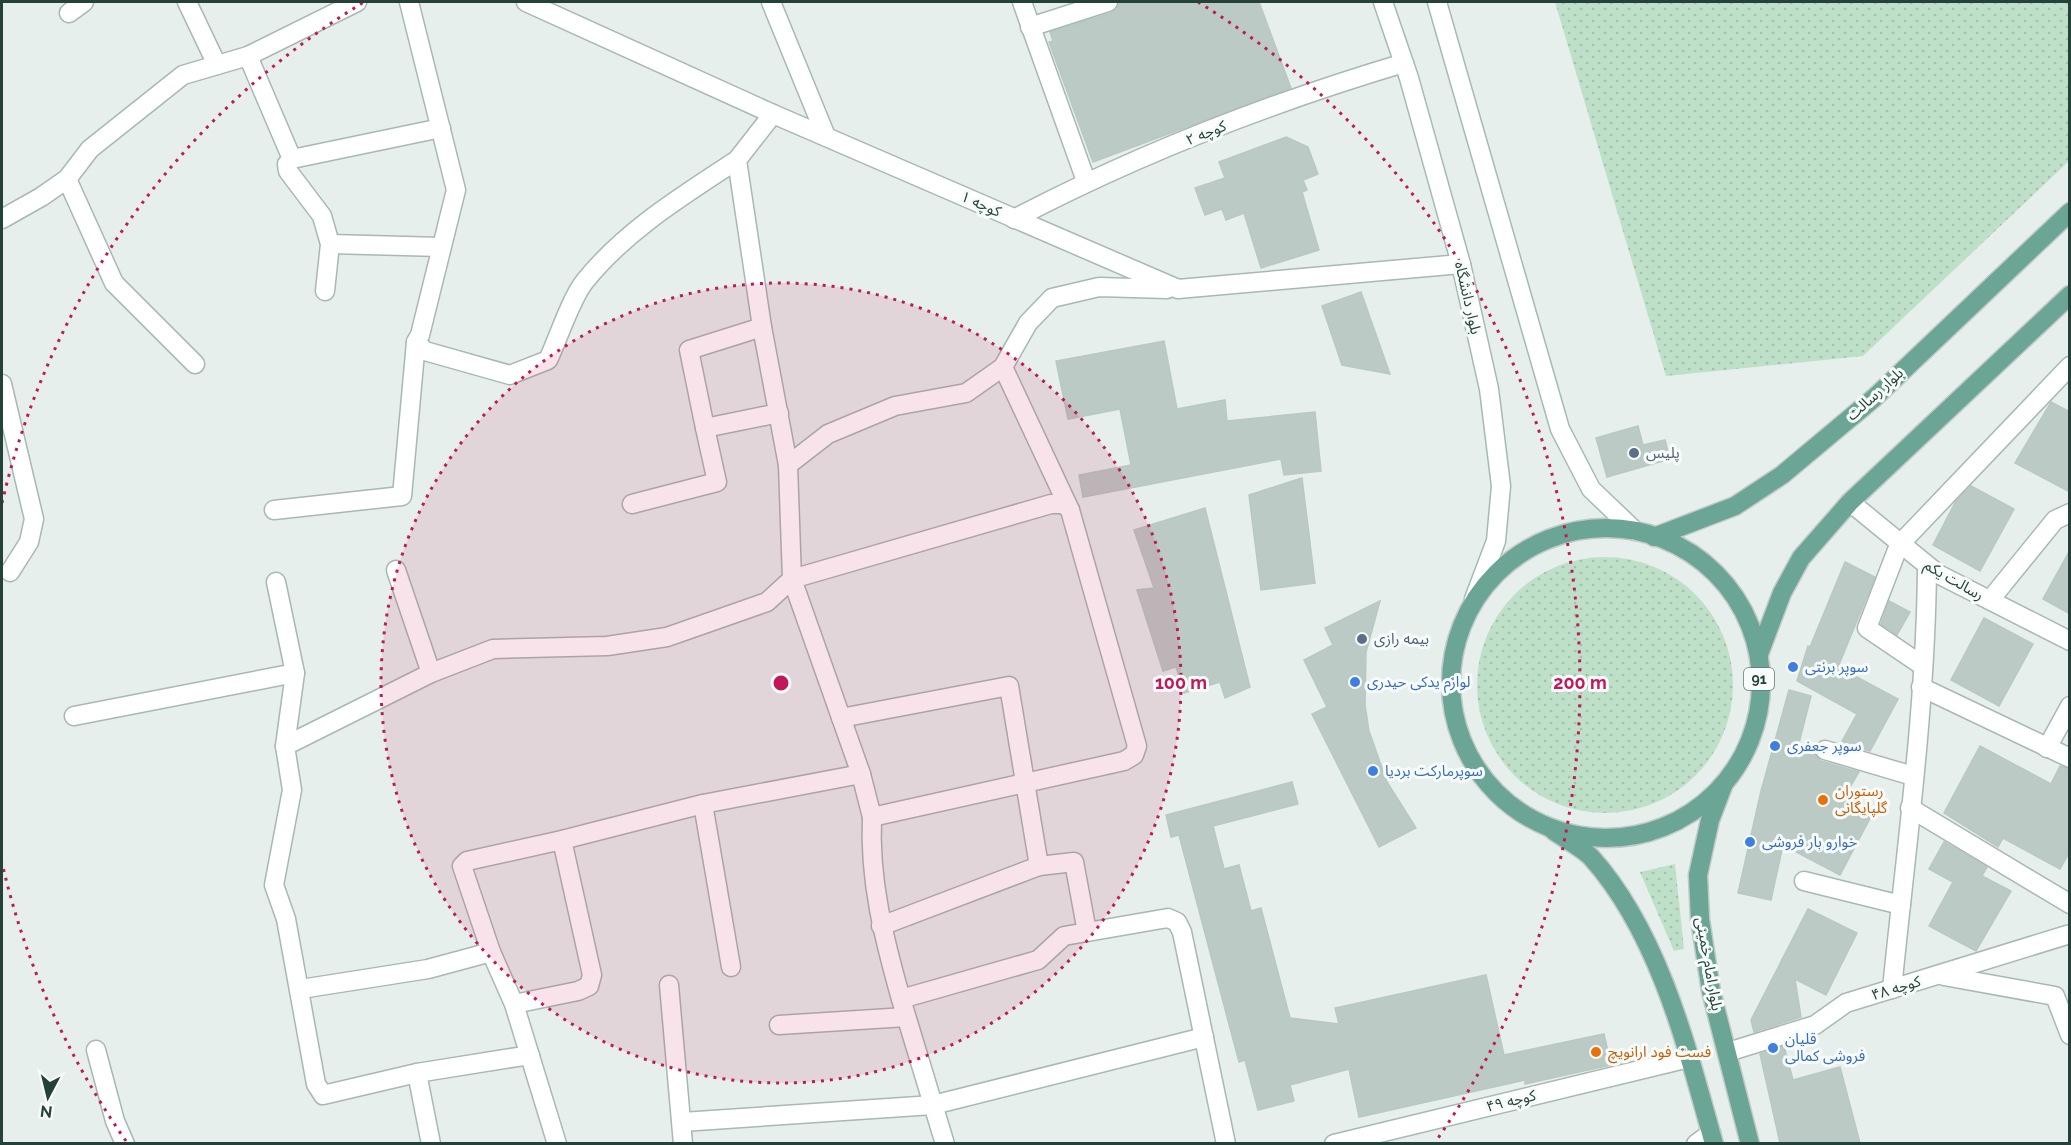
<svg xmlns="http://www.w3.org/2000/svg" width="2071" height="1145" font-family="Raleway,'Noto Sans Arabic',sans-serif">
<defs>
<pattern id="green-dots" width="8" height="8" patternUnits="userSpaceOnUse" patternTransform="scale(1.5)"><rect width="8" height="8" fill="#bfe0c8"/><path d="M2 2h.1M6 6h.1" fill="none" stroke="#a4c1ad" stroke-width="1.8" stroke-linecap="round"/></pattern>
</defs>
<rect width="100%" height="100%" fill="#e6efeb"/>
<g fill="url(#green-dots)">
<path d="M1555 2H2069V161L1863 356 1666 376Z"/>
<circle cx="1605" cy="685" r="128"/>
<path d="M1675 864 1684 949 1674 951 1640 872Z"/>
</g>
<g fill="#bbcac4" stroke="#b8c9c2" stroke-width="1.5">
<path d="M1119 2H1259L1291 88 1093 162 1049 42 1053 41 1050 32 1111 13 1117 9Z"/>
<path d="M1286 137 1308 147 1318 174 1303 180 1307 190 1302 192 1319 250 1261 268 1244 213 1226 220 1222 209 1205 215 1195 188 1225 178 1219 162Z"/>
<path d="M1361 292 1390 374 1342 365 1322 306Z"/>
<path d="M1164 341 1177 409 1225 400 1227 421 1315 412 1321 471 1284 475 1281 459 1083 497 1079 475 1131 465 1120 409 1068 419 1056 361Z"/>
<path d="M2051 402 2070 412V492L2015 463Z"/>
<path d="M1638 426 1643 445 1665 440 1670 459 1607 477 1596 438Z"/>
<path d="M1302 478 1315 583 1261 590 1249 495Z"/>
<path d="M1971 486 2014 509 1980 571 1933 545 1956 501Z"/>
<path d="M1205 508 1250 687 1225 698 1220 682 1184 693 1176 667 1163 671 1137 590 1154 588 1134 530Z"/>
<path d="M2070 550V614L2043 599Z"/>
<path d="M1845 562 1875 577 1838 667 1898 699 1870 751 1841 743 1857 714 1797 681 1808 646 1810 647Z"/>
<path d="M1380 601 1366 652 1365 705 1369 731 1387 782 1416 828 1379 847 1312 714 1327 707 1304 660 1333 645 1325 628Z"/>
<path d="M1889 601 1910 612 1897 635 1881 624Z"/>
<path d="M1984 618 2033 644 1999 706 1951 680Z"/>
<path d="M1789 690 1811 696 1799 743 1814 747V753L1821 761 1859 772 1846 794 1875 809 1840 875 1783 845 1771 900 1738 893 1761 791Z"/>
<path d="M1980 746 2051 784 2060 766 2070 769V851L2060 869 2003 838 1998 847 1944 813Z"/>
<path d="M1292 782 1298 804 1213 826 1224 869 1239 865 1251 911 1261 908 1290 1018 1339 1024 1335 1008 1486 975 1504 1055 1604 1034 1611 1065 1525 1084V1080L1359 1117 1349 1069 1290 1085 1294 1101 1258 1110 1245 1060 1239 1062 1179 835 1171 837 1166 815Z"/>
<path d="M1944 842 1987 867 1982 876 2011 891 1976 951 1929 926 1953 882 1929 869Z"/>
<path d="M1808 909 1857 933 1826 995 1795 979 1801 1017 1754 1032 1751 1020Z"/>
<path d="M1784 1046 1793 1080 1840 1067 1860 1143H1780L1760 1054Z"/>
</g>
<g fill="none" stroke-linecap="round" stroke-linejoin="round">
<defs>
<g id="street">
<path d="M187 2 217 65"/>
<path d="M409 2 456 190 420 335 416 342 425 351 510 375 548 360C558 339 571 298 585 281 626 230 684 195 737 160"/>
<path d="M526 2 773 114 1178 289 1461 264"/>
<path d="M771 2 825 134"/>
<path d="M1022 2 1086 181"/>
<path d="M69 13 84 2"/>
<path d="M1030 27 1108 2"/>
<path d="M248 56 292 159"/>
<path d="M67 179 114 283 195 364"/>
<path d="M2 219 41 197 67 179 90 149 183 75 248 56 357 2"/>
<path d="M1014 219C1138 154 1270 103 1404 63"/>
<path d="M330 244 441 247"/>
<path d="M325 291 330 244 322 216 288 171 287 164 292 159 441 128"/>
<path d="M1003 367 1070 510"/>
<path d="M2 384 34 519 29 542 10 572"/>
<path d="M705 428 689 350 762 327"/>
<path d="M788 465 828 434 895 406 966 393 1003 367 1028 323 1052 298 1099 287 1167 289"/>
<path d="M1850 502 1938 574 2070 641"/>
<path d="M632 504 717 482 705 428 779 413"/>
<path d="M1051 504H1064L1070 510 1137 746 1134 755 1124 761 872 817 861 774 792 579Z"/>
<path d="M274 510 402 496 416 342"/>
<path d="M396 570 431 673"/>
<path d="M276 582 295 673 285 746 292 790 274 885 286 919 316 1084 323 1095 417 1073"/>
<path d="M1990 600 2055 520 2070 513"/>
<path d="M1923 666 1867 628 1899 545 2070 366"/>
<path d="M1921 687 2070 758"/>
<path d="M74 716 295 673"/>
<path d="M841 718 1009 686 1039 866 1074 862 1087 932"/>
<path d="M285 746 431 673 493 649 607 646 667 637 767 602 792 579 788 465 762 327 737 160 773 114"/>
<path d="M2047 748 2070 706"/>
<path d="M1825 750 1913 776"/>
<path d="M703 804 731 967"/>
<path d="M1910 808 2070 904"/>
<path d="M872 817C869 880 884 939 901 999"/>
<path d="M1804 881 1901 905"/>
<path d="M881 926 1039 866"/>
<path d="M1944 976 2055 996 2070 1035"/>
<path d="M669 985 683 1144"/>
<path d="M301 989 428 969 491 952"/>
<path d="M1892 989C1906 849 1926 707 1927 566"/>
<path d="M514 1004 578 991 589 986 592 975 562 840"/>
<path d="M779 1025 906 1017"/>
<path d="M96 1050 115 1121 125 1144"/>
<path d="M1728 1052 1815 1025 1846 1003 2070 934"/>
<path d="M682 1122 933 1105 1204 1037"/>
<path d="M431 1144 417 1073 530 1055"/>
<path d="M557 1144 514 1004 491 952 462 866 467 861 562 840 703 804 861 774"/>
<path d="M945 1144 901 999 1038 960 1064 936 1168 918 1177 922 1182 932 1226 1144"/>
<path d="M1334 1144 1689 1058"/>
<path d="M1696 1144 1711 1133"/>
</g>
<g id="secondary">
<path d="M1383 2 1409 78 1461 264 1489 389 1501 486 1496 541 1474 599"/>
<path d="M1437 2 1560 429 1591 489 1635 531"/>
</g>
<g id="primary">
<circle cx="1606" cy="683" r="155"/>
<path d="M1654 537 1735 506 1782 475 1874 398 2070 212"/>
<path d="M1759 654 1782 593 1801 558 1850 502 2070 295"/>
<path d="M1723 786 1710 820 1698 875 1700 919 1711 991 1750 1144"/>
<path d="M1554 831C1565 839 1581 847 1591 857 1659 933 1687 1047 1714 1144"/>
</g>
</defs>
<use href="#street" stroke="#a8b8b2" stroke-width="21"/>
<use href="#secondary" stroke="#a4bbb3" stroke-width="21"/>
<use href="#primary" stroke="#c2cac8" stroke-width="21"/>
<use href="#street" stroke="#fff" stroke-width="18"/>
<use href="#secondary" stroke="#fff" stroke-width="18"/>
<use href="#primary" stroke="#6aa596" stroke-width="18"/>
</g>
<circle cx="781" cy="683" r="400" fill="#c2185b" fill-opacity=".12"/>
<g fill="none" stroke="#c2185b" stroke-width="3" stroke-dasharray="3 6">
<circle cx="781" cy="683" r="400"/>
<path d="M126 1141A799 799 0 0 1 2 863M2 503A799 799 0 0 1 364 2M1198 2A799 799 0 0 1 1436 1141"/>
</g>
<g fill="#5c6f8a" stroke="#f7fbf9" stroke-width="2">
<circle cx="1634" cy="453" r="6"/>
<circle cx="1362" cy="639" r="6"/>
</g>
<g fill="#3f7fe0" stroke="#f7fbf9" stroke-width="2">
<circle cx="1793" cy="667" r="6"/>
<circle cx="1355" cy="682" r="6"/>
<circle cx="1775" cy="746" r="6"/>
<circle cx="1373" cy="771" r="6"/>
<circle cx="1750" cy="842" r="6"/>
<circle cx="1773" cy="1048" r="6"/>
</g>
<g fill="#e8710a" stroke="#f7fbf9" stroke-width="2">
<circle cx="1823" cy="800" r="6"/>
<circle cx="1596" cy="1052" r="6"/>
</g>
<g text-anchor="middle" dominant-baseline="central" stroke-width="6" stroke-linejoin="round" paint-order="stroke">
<rect fill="#f7fbf9" stroke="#637a73" stroke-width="1.5" x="1744" y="668" width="30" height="22" rx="4.5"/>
<g font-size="14" font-weight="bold" fill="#24423a">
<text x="1759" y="679">91</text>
</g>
<g font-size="15" fill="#24423a" stroke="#f7fbf9">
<text transform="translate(1206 133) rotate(-22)">کوچه ۲</text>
<text transform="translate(981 204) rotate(24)">کوچه ۱</text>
<text transform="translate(1468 298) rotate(77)">بلوار دانشگاه</text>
<text transform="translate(1875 394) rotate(-42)">بلوار رسالت</text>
<text transform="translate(1954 580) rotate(30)">رسالت یکم</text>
<text transform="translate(1709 964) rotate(80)">بلوار امام خمینی</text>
<text transform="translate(1896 988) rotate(-17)">کوچه ۴۸</text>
<text transform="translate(1511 1101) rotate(-14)">کوچه ۴۹</text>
</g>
<g font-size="15" fill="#4e5e75" stroke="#f7fbf9" text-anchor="start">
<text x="1646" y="453">پلیس</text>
<text x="1374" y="639">بیمه رازی</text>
</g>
<g font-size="15" fill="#366cbe" stroke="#f7fbf9" text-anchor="start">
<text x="1805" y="667">سوپر برنتی</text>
<text x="1367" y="682">لوازم یدکی حیدری</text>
<text x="1787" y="746">سوپر جعفری</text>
<text x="1385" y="771">سوپرمارکت بردیا</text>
<text x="1762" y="842">خوارو بار فروشی</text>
<text x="1785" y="1039">قلیان<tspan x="1785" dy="17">فروشی کمالی</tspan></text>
</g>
<g font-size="15" fill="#c56008" stroke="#f7fbf9" text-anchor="start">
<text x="1835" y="791">رستوران<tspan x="1835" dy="17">گلپایگانی</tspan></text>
<text x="1608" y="1052">فست فود ارانویچ</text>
</g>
</g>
<circle cx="781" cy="683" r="9" fill="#c2185b" stroke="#f7fbf9" stroke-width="3"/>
<g font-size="18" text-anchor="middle" font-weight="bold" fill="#c2185b" stroke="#f7fbf9" stroke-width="6" stroke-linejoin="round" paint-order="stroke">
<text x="1181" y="689">100 m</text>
<text x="1580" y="689">200 m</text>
</g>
<rect width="2071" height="1145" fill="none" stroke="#24423a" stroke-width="6"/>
<g transform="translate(48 1097) rotate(187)" stroke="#f7fbf9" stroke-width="4.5" paint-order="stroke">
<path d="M0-4.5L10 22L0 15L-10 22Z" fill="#24423a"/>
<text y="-9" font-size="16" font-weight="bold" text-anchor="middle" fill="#24423a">N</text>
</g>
</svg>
